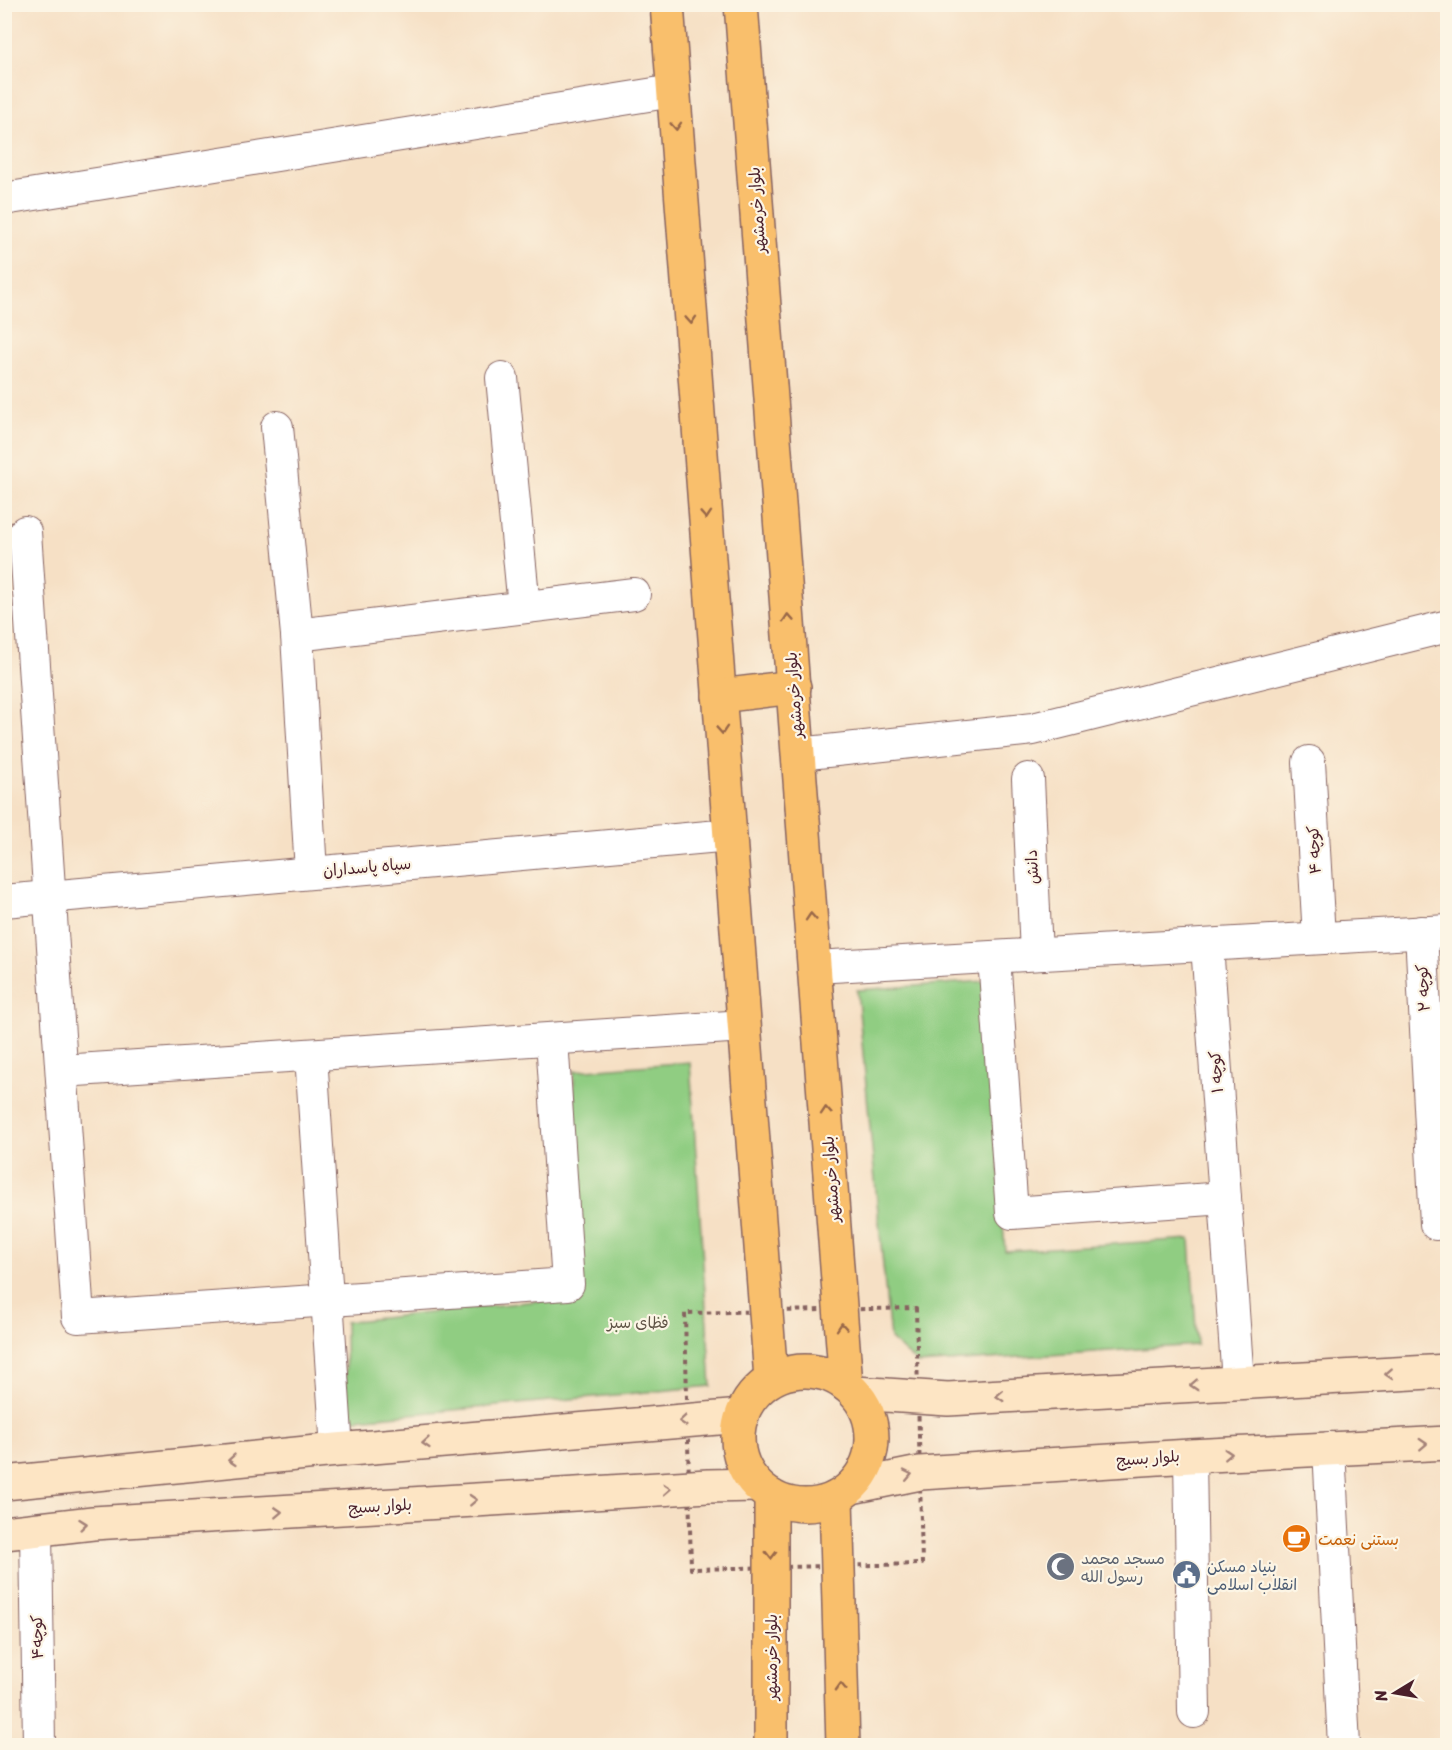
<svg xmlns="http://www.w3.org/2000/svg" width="1452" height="1750" font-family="Sriracha,'Playpen Sans Arabic',sans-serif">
<rect width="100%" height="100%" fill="#fcf5e5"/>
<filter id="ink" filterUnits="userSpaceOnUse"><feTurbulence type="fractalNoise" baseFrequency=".0167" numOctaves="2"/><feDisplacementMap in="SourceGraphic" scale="12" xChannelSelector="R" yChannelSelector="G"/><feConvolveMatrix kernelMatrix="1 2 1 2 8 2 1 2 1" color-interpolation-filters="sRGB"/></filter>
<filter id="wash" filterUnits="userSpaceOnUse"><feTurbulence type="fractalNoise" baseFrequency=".008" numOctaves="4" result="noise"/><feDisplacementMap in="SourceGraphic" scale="24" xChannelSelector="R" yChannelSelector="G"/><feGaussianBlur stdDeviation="1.35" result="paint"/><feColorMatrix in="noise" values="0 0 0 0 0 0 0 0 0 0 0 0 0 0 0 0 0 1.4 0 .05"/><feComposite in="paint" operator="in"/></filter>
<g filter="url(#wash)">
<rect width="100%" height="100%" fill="#f6e0c5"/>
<g fill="#90cd82" stroke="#6d7656" stroke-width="1.5">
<path d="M986 981 1005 1251 1190 1239 1197 1345 918 1364 890 1339 857 990Z"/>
<path d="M690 1062 711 1386 346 1420 345 1322 572 1297 574 1071Z"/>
</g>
</g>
<g filter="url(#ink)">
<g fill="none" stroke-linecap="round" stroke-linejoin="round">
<defs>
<g id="street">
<path d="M4 199 673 91"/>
<path d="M502 378 524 607"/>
<path d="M277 427 297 635"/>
<path d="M25 532 78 1317 568 1284 552 1039"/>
<path d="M799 754 1033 729 1448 626"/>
<path d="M1309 762 1319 938"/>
<path d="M1028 779 1036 954"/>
<path d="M311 872 297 635 634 594"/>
<path d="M4 901 730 835"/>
<path d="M1421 932 1436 1224"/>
<path d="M1207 945 1225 1198"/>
<path d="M994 957 1012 1213 1225 1198 1238 1382"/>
<path d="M815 967 1448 931"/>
<path d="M311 1055 337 1450"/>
<path d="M62 1071 744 1026"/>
<path d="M1329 1448 1344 1746"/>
<path d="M1190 1456 1194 1712"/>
<path d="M36 1529 39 1746"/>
</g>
<g id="secondary">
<path d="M855 1393 948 1399 1448 1371"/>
<path d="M4 1483 337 1450 742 1416"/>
<path d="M851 1487 920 1473 1190 1456 1448 1443"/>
<path d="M4 1533 93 1523 708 1486 757 1485"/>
</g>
<g id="primary">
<path d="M667 4 771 1379"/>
<path d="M741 4 846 1385"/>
<path d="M719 696 794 687"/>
<circle cx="805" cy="1438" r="67"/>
<path d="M836 1498 843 1746"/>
<path d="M771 1746V1496"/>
</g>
</defs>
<use href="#street" stroke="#866361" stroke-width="34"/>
<use href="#secondary" stroke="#866361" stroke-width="36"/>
<use href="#primary" stroke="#866361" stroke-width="36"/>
<path stroke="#866361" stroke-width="4" stroke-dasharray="4.5 4.5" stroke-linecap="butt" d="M916 1308 922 1564 691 1569 685 1313Z"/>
<use href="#street" stroke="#fff" stroke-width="32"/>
<use href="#secondary" stroke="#fde5c4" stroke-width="33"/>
<use href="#primary" stroke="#f9bf6c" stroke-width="33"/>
</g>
<defs><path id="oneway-chevron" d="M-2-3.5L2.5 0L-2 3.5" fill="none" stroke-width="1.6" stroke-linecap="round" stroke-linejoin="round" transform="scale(1.5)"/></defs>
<g stroke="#996748">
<use href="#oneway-chevron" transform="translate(676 126) rotate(86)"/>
<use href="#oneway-chevron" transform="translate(691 320) rotate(86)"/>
<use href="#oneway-chevron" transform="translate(706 515) rotate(86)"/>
<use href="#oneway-chevron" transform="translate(788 618) rotate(-94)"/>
<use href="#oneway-chevron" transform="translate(722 730) rotate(86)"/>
<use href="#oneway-chevron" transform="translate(811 917) rotate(-94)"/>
<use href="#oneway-chevron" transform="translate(826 1111) rotate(-94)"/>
<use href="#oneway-chevron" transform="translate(842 1327) rotate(-94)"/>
<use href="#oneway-chevron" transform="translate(771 1555) rotate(90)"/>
<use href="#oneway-chevron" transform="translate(841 1687) rotate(-92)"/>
</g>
<g stroke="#a48278">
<use href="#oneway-chevron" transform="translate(1389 1374) rotate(177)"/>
<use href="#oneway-chevron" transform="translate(1194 1385) rotate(177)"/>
<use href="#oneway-chevron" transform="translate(1000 1396) rotate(177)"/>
<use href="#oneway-chevron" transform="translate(683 1421) rotate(175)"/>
<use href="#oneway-chevron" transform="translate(426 1443) rotate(175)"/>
<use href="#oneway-chevron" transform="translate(1423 1444) rotate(-3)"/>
<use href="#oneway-chevron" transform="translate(1228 1454) rotate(-3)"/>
<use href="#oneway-chevron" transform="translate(232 1460) rotate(175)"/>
<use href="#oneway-chevron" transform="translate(908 1475) rotate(-12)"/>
<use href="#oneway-chevron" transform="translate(667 1489) rotate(-3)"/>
<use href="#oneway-chevron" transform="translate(473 1500) rotate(-3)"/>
<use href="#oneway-chevron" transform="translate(278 1512) rotate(-3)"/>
<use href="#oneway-chevron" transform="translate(83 1524) rotate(-6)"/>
</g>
</g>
<defs>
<symbol id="cafe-disc" viewBox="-11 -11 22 22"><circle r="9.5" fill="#e8710a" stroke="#fcf5e5"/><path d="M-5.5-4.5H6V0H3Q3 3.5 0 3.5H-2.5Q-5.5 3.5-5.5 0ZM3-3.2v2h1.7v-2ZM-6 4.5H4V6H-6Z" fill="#fff"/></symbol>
<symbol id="mosque-disc" viewBox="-11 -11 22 22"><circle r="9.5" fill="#6b7280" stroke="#fcf5e5"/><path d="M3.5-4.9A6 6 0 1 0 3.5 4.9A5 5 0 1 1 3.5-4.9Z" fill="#fff"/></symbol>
<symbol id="civic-disc" viewBox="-11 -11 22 22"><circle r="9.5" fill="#5c6f8a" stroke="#fcf5e5"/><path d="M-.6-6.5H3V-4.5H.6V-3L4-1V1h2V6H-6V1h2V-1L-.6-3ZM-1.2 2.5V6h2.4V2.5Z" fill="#fff"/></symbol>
</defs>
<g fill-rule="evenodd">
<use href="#cafe-disc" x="1280" y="1522" width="33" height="33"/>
<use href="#mosque-disc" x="1044" y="1550" width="33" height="33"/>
<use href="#civic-disc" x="1170" y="1558" width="33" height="33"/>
</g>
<g text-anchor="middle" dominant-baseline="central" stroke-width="4.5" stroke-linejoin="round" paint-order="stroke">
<g font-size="16" fill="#4a1f2b" stroke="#fcf5e5">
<text transform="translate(757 210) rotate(-94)">بلوار خرمشهر</text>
<text transform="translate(794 695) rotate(-94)">بلوار خرمشهر</text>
<text transform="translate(1314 850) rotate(-93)">کوچه ۴</text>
<text transform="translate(367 867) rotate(-5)">سپاه پاسداران</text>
<text transform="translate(1032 867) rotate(-93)">دانش</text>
<text transform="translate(1423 988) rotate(-93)">کوچه ۲</text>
<text transform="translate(1216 1072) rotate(-94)">کوچه ۱</text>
<text transform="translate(831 1179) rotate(-94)">بلوار خرمشهر</text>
<text transform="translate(1148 1458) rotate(-4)">بلوار بسیج</text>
<text transform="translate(380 1506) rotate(-3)">بلوار بسیج</text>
<text transform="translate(37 1637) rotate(-91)">کوچه۴</text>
<text transform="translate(771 1657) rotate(-90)">بلوار خرمشهر</text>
</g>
<g font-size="16" fill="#5f5345" stroke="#fcf5e5">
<text x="638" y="1322">فظای سبز</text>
</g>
<g font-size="16" fill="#c56008" stroke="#fcf5e5" text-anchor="start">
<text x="1318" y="1539">بستنی نعمت</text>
</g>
<g font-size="16" fill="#5b616d" stroke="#fcf5e5" text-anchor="start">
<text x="1081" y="1558">مسجد محمد<tspan x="1081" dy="18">رسول الله</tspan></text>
</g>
<g font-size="16" fill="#4e5e75" stroke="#fcf5e5" text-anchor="start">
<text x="1207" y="1566">بنیاد مسکن<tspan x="1207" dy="18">انقلاب اسلامی</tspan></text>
</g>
</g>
<rect width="1452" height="1750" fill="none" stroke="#fcf5e5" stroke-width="24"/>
<g transform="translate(1395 1693) rotate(259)" stroke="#fcf5e5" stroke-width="4.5" paint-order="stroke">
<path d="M0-4.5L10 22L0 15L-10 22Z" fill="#4a1f2b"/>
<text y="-9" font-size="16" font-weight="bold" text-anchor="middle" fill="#4a1f2b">N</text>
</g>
</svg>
